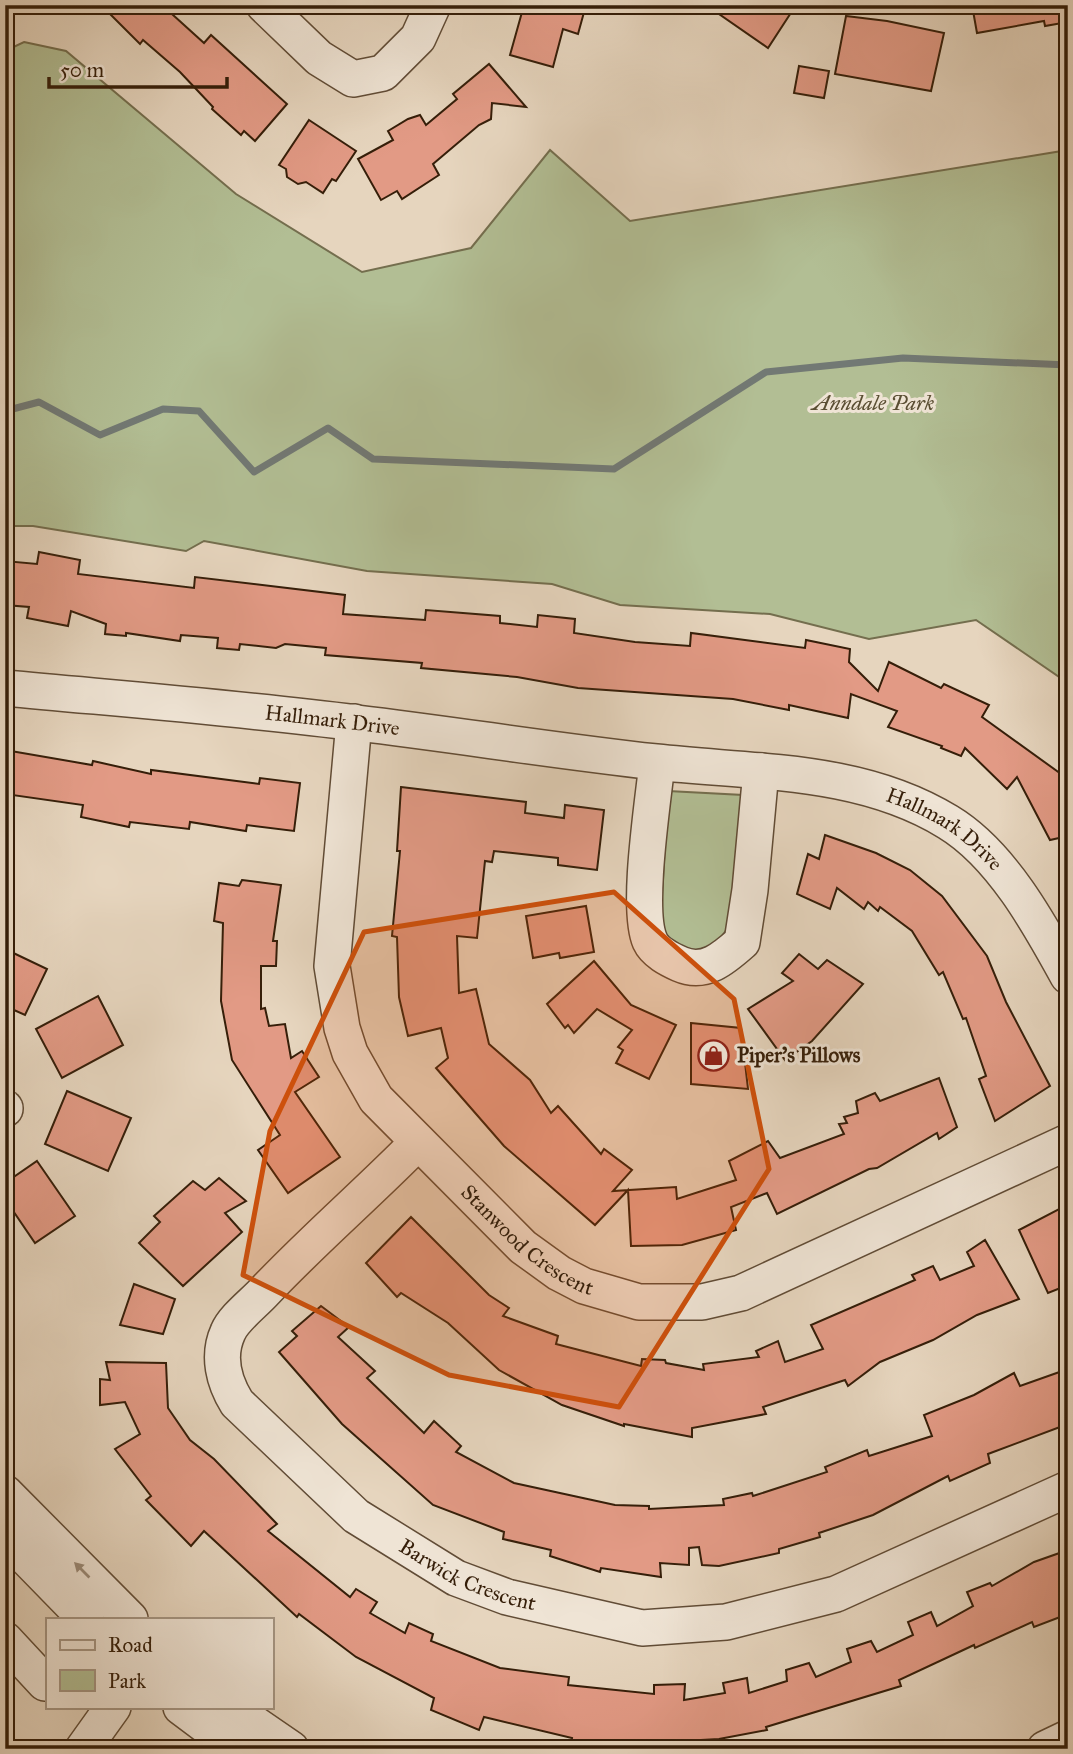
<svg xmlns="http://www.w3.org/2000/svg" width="1073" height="1754" font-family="'IM FELL Great Primer',serif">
<rect width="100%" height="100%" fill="#e6d5be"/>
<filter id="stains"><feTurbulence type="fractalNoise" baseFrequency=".00286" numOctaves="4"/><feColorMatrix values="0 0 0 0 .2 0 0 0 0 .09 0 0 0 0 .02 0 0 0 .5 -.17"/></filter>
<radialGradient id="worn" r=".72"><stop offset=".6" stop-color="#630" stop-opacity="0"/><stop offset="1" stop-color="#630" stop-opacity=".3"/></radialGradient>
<g fill="#b2be94" stroke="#746e4e" stroke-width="2">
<path d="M24 42 66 51 236 194 362 272 471 248 550 150 630 221 1068 150V683L976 620 869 639 770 614 620 605 552 584 367 571 204 541 186 551 33 526H5V51Z"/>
<path d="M668 791 743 795 731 924 714 946 695 952 676 947 660 932Z"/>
</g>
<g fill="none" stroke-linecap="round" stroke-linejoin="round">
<path stroke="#727974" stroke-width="7" d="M5 411 39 402 100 435 163 409 199 411 254 472 328 428 373 459 614 469 766 372 903 358 1068 365"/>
</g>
<g fill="#e29a85" stroke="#351e09" stroke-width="2">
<path d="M101 5H162L204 43 211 35 287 104 255 141 244 131 241 135 212 109 213 107 180 72 143 40 140 44Z"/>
<path d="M524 5H586L578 34 563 29 553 67 510 55Z"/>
<path d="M706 5H796L768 48Z"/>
<path d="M972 5H1068V22L1045 26 1044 21 977 33Z"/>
<path d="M846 16 887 21 944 33 931 91 835 74Z"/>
<path d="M489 64 526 107 492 103 491 119 479 125 433 164 439 175 402 199 397 191 381 200 358 159 393 140 388 131 408 119 420 115 426 125 457 99 453 94Z"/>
<path d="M799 66 829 71 824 98 794 93Z"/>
<path d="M309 120 356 151 336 181 332 179 323 193 306 182 298 184 287 177 286 169 279 165Z"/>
<path d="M39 552 80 560 78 574 194 588 195 577 345 595 343 614 425 620 426 610 500 616V623L537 627 538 615 575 619 574 633 635 642 690 646 691 633 805 648 806 640 850 649 849 662 878 691 889 662 941 688 944 684 989 705 982 717 1068 779V836L1050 840 1017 777 1007 789 965 748 961 756 941 748 942 746 888 727 897 711 851 694 848 718 789 705V710L733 699 578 688 517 677 421 668 422 663 325 655 326 648 285 644 276 648 240 644 239 650 217 648 218 638 181 635 180 641 126 633V636L105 634 106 624 71 611 68 626 27 618 29 607 5 605V561L37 564Z"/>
<path d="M5 750 92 765 93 761 151 774V770L259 784 260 778 300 783 294 831 247 825 246 831 190 822 189 829 130 822 129 827 81 817 83 805 5 794Z"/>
<path d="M401 787 526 802 525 813 564 818 565 805 604 810 597 870 558 865V858L494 851 492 862 485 861 477 938 457 936 459 993 476 989 489 1044 530 1080 551 1113 558 1106 601 1154 604 1149 632 1170 613 1191 676 1187 677 1199 736 1180 729 1161 768 1141 780 1158 844 1134 839 1124 847 1123 844 1117 858 1113 856 1101 875 1093 880 1101 939 1078 957 1127 939 1139 937 1133 877 1168 869 1169 777 1214 767 1193 731 1207 736 1230 682 1245 631 1246 628 1190 595 1225 504 1146 436 1068 448 1058 441 1028 408 1036 399 997 397 937 392 936 400 851H397Z"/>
<path d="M825 835 876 853 910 870 942 896 987 956 1006 1002 1050 1086 995 1121 979 1079 986 1076 966 1018 963 1019 943 972 939 975 912 931 880 907 878 911 868 902 864 909 837 888 830 909 797 894 808 854 819 859Z"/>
<path d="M242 880 281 885 273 941H277L276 966H261V1009L265 1008 269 1026 285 1024 291 1058 302 1051 319 1077 295 1092 340 1157 288 1193 258 1150 280 1135 232 1060 221 1001 223 923 214 921 219 883 239 886Z"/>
<path d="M586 906 594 952 560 958 559 953 533 958 526 916Z"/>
<path d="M5 949 47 969 25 1015 5 1006Z"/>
<path d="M799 954 818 969 827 960 863 984 812 1041 785 1060 748 1009 793 981 782 973Z"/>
<path d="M594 961 631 1005 676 1025 649 1079 616 1063 623 1050 618 1047 632 1030 597 1009 574 1033 568 1025 565 1028 547 1004Z"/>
<path d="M98 996 123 1045 62 1078 36 1029Z"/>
<path d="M691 1023 741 1028 748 1089 691 1084Z"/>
<path d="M67 1091 131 1118 108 1171 45 1144Z"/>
<path d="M37 1161 75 1216 35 1243 5 1199V1183Z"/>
<path d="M219 1178 246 1201 225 1213 242 1232 183 1286 139 1243 160 1222 154 1216 193 1181 205 1190Z"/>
<path d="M1061 1208 1068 1222V1246L1063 1248 1068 1266V1285L1048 1293 1019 1230Z"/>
<path d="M411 1217 489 1295 509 1308 503 1316 558 1336 556 1344 641 1366 642 1359 665 1360 666 1363 704 1370 703 1364 759 1357 756 1351 778 1341 785 1362 823 1349 811 1325 915 1280 912 1275 933 1266 940 1280 974 1266 967 1252 985 1240 1019 1299 977 1315 933 1340 880 1362 848 1386 845 1380 763 1407 766 1414 692 1428V1437L624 1424V1426L562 1405 499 1370 448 1323 401 1293 397 1297 366 1263Z"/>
<path d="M134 1284 175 1299 163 1334 120 1325Z"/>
<path d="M321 1306 349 1327 338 1337 375 1371 367 1378 424 1433 434 1421 461 1446 456 1452 514 1483 615 1505 649 1506V1509L724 1505 723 1499 752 1493 753 1496 827 1472 825 1467 867 1450 869 1456 932 1436 924 1415 974 1395 1014 1373 1020 1386 1068 1369V1424L988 1454 990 1463 950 1481 948 1476 873 1515 819 1533 820 1537 779 1549V1553L719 1566 702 1565 699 1547 689 1548V1565L660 1563 661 1577 601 1568 600 1572 550 1556 551 1550 503 1539 504 1532 433 1505 342 1424 279 1352 297 1336 292 1331Z"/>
<path d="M106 1362 166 1363 168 1408 190 1440 214 1459 277 1524 268 1531 350 1597 356 1589 377 1602 370 1613 405 1633 409 1623 433 1634 431 1641 500 1668 569 1677 568 1685 654 1694V1685L685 1684 684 1700 725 1693 723 1683 747 1678 749 1693 787 1681 786 1670 809 1663 816 1677 851 1662 847 1649 871 1641 877 1652 913 1635 908 1622 931 1612 937 1626 973 1606 967 1592 990 1583 992 1586 1034 1562 1068 1550V1614L1034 1627 1032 1622 975 1648 974 1645 899 1680 901 1686 766 1727 767 1730 719 1739 629 1744V1749H620L571 1744 572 1738 484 1717 479 1730 431 1710 434 1698 356 1657 299 1614 297 1617 204 1531 191 1546 146 1500 151 1496 115 1449 140 1434 125 1402 100 1405V1379L110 1380Z"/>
</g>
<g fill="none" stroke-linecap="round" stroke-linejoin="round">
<defs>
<g id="minor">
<path d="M264 5 319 58 353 79 383 73 418 38 433 5"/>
<path id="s1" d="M5 688C122 699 240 708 357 723 457 735 556 751 656 762 755 773 860 768 948 822 1001 854 1039 923 1068 976"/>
<path id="s2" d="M354 722 332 966 342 1028 350 1053 376 1099 523 1247 559 1273 584 1286 639 1302H702L741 1293 1068 1142"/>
<path d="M657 763C653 802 636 909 650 941 655 952 669 959 680 964 705 975 724 958 742 942L750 890 761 771"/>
<path d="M5 1108V1109"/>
<path id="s3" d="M418 1142C368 1193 313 1240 264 1292 253 1304 234 1318 228 1332 217 1356 224 1382 237 1403L356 1516 456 1578 507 1597 642 1628 726 1622 836 1594 1068 1489"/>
<path d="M5 1493 130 1619"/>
<path d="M5 1536 86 1619"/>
<path d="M5 1640 45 1683"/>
<path d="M181 1707 237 1749"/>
<path d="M230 1707 291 1749"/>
<path d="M83 1749 113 1707"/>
<path d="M1045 1749 1068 1738"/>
</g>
</defs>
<use href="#minor" stroke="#614c36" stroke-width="38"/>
<use href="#minor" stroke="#efe4d5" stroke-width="35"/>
</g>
<defs><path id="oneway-solid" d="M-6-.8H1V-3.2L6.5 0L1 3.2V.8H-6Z" transform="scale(1.75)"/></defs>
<use fill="#9b8b79" href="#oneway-solid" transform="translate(82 1570) rotate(-135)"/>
<path fill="#cd500c" fill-opacity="0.2" stroke="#cd500c" stroke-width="5" stroke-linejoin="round" d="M614 892 734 999 769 1169 619 1407 449 1375 243 1275 270 1131 364 932Z"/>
<defs>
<symbol id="shop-ring" viewBox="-11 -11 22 22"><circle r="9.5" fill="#efe4d5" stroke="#8f2418" stroke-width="1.5"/><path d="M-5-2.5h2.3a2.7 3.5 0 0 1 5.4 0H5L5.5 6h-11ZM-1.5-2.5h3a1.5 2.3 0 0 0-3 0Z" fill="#8f2418"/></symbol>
</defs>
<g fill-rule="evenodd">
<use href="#shop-ring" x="696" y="1038" width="35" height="35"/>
</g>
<g text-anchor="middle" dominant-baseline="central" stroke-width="6" stroke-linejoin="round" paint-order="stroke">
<g font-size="21" font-style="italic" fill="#5a4e33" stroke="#efe4d5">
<text x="873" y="403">Anndale Park</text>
</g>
<g font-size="21" fill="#351e09" stroke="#efe4d5">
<text stroke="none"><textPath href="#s1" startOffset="329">Hallmark Drive</textPath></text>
<text stroke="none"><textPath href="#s1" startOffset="957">Hallmark Drive</textPath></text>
<text stroke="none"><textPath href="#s2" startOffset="595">Stanwood Crescent</textPath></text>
<text stroke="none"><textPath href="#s3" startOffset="635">Barwick Crescent</textPath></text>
</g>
<g font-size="21" font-weight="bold" fill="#351e09" stroke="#efe4d5" text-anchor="start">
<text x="737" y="1055">Piper's Pillows</text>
</g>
</g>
<rect width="1073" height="1754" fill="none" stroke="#e6d5be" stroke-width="28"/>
<rect x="7" y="7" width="1059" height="1740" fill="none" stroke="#351e09" stroke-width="3.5"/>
<rect x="14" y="14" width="1045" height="1726" fill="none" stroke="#351e09" stroke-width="2"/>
<rect x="46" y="1618" width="228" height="91" fill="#efe4d5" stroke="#a59583" stroke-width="2"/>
<rect x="60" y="1640" width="35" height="10" fill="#efe4d5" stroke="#a59583" stroke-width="2"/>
<text x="108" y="1652" font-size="21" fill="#351e09">Road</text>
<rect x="60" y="1670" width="35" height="21" fill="#b2be94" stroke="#a59583" stroke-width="2"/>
<text x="108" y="1688" font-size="21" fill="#351e09">Park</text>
<path d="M49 77v10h178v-10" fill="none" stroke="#351e09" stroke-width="3.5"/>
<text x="60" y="77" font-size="21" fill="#351e09" stroke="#efe4d5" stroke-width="5" paint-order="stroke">50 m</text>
<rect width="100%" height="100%" filter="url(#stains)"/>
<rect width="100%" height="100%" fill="url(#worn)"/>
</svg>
